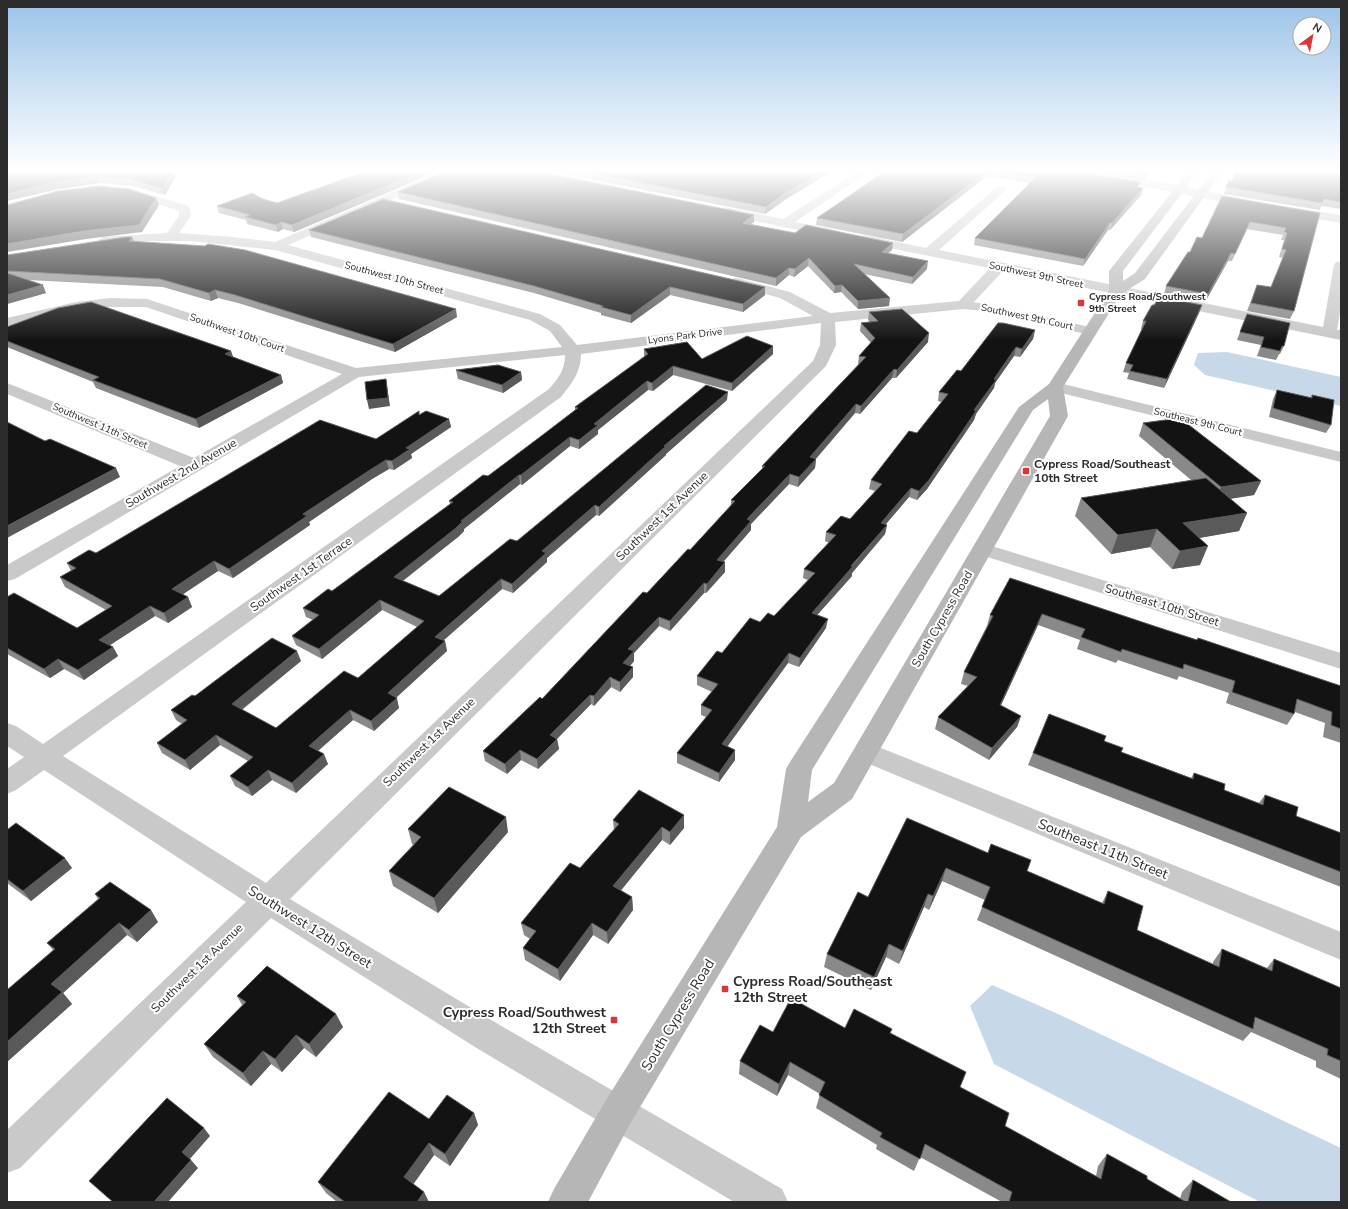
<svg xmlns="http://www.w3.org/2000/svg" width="1348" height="1209" font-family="'Nunito Sans',sans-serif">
<rect width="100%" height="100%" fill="#fff"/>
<g fill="#c7d9e8">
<path d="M1227 352 1341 377V406L1205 375 1194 365 1198 353Z"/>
<path d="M992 985 1058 1014 1341 1148V1202H1260L994 1064 970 1006Z"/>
</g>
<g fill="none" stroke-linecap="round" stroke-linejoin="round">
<g fill="#c9c9c9" fill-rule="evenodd">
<path d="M439 172H452L451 174 288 245 540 314 560 325 577 345 813 316 780 298 732 285 730 282 732 279 737 278 790 292 830 313 959 301 990 268 864 243 858 239 864 235 926 248 997 187 1001 186 1007 189 1005 191 939 250 1323 327 1334 265 1336 262 1341 261V306L1337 330H1341V340L1003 271 974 302 1090 327 1095 328 1097 331 1095 334 1090 335 985 311 963 309 835 322 836 345 826 366 290 899 498 1024 782 1189 788 1202H734L475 1047 271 918 20 1168 7 1173V1130L246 902 44 770 16 790 7 794V769L24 757 7 746V723L16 726 43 744 549 389C558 379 565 370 565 355L359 377 15 579 7 581V565L180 466 7 394V383L194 458 342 374 146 307H110L76 311 7 327V318L76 302 110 298 147 299 356 368 562 347 550 331 530 320 275 250 190 241H146L103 245 97 241 103 237 167 233 179 216V211L124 193 122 191 128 188 189 206 191 216 179 233 233 237 275 242ZM821 323 820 345 813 361 266 883 63 756 561 397C572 383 581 372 581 354Z"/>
<path d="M857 172H869L795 222 836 230 838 233 836 236 832 237 725 215 719 211 725 207 783 219Z"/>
<path d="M1063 172C1125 172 1189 188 1250 200L1256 204 1250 208 1159 189 1068 175Z"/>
<path d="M1289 207 1341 215V223L1285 214 1283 211 1285 208Z"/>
<path d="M1055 382 1341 452V462L1049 390 1047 387 1049 384Z"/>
<path d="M982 543 1341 653V669L975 553 972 549 975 545Z"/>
<path d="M866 742 1341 932V960L857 759 853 752 857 745Z"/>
</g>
<path fill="#b6b6b6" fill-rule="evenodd" d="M1188 172H1198L1123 271V281L1135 273 1212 172H1222L1145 279 1121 294 1063 387 1068 416 852 799 801 837 630 1124 588 1202H548L554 1189 606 1100 777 827 786 769 790 762 1019 407 1049 384 1109 291V271ZM1048 399 1050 416 834 783 808 802 812 770 1033 410Z"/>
</g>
<g fill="#898989">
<path d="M363 172H436L294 232 283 229 278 232 247 224 246 220 219 213 217 206 263 199 277 203Z"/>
<path d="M554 172H831L786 199 765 214Z"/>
<path d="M882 172H1079L1140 182 1139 188H1143L1141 195 1110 230H1108L1083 266 974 245 975 238 1030 183 987 176 902 242 816 225 817 218 882 173Z"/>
<path d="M1092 172H1150L1144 180Z"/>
<path d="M7 174 175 178 165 195 133 186 99 183 59 189Z"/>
<path d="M1341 174V209L1321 206 1320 210 1224 194 1226 187Z"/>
<path d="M398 192 754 215V222L750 224 795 233 892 250 888 253 927 269 912 284 864 274 889 306 858 309 841 292 834 293 808 266 794 277 789 275 776 286 399 199Z"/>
<path d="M1222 196 1320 213 1294 311 1290 319 1247 311 1257 285 1271 287 1283 258 1279 257 1284 240H1281L1283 235 1247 229 1232 261H1228L1205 302 1164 294 1166 286 1190 252 1202 238Z"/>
<path d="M309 230 765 287V295L743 312 670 295 631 323 601 315V313L534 293 311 237Z"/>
<path d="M132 237 134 242 457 317 395 352 238 303 218 298 211 301 163 287 28 280 46 293 7 304V255Z"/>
<path d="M1154 305H1202L1199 313 1164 388 1127 379 1129 373 1123 372 1126 363 1142 329H1141L1143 321Z"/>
<path d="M869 312 928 342 896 378H892L860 414 855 413 816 459 815 468 798 487 789 484 751 524V530L723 562H725V572L706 593H704L670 631 659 626 634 653V661L630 666 633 677 620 692 611 687 594 706 591 704 557 739 559 749 538 769 521 760 507 774 485 761 483 751 542 699 690 550 731 506V500L762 469V466L859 364H858L859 356 871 343 860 331 861 323 870 322 868 320Z"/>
<path d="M1247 314 1284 346 1280 354H1279L1276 360 1257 356 1261 345 1237 340Z"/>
<path d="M7 327 231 351 233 357 281 375 283 383 199 428 96 388 93 382 7 347Z"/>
<path d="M1035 330 1033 339 1020 357 1014 356 995 383 994 388 976 414 974 420 927 489 917 500 909 497 886 524 887 525 885 534 852 573V576L817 615 826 628 799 667 788 663 727 746 735 750V760L719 782 677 763V753L706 717 701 715V705L712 692 697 685V676L722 653 760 622 774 616 808 580 803 578 804 569 829 543 825 541 826 532 850 519 875 491 869 489 871 480 917 433 942 402 938 401 939 392 961 371Z"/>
<path d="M773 346V354L732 391 673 375 653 391 648 390 598 430V434L579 449 570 446 522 485 520 484 464 529V531L458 537 403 581 439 596 517 541 727 400 666 454V455L599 516 596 515 547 558V562L513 593 502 589 444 640 445 641 447 651 396 698 399 708 374 731 353 720 318 751 328 764 296 793 272 780 252 796 235 786 230 776 248 761 220 745 190 770 162 753 157 743 182 724 176 720 171 710 195 696 301 661 242 710 276 728 358 678 417 627 382 610 322 659 296 645 292 636 313 620 306 617 303 608 332 591 450 504 449 501 488 476 540 437 575 410V407L644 357V349L702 359Z"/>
<path d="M456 370 521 372 522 380 503 393 458 379Z"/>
<path d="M1277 390 1311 398 1312 395 1331 425 1326 433 1269 417 1273 399Z"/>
<path d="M419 415 449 419 451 427 411 454 412 458 394 470 389 469 372 479 309 522 310 525 233 578 218 571 182 594 188 597 192 607 168 623 155 616 110 645 113 647 118 656 84 680 64 669 50 678 7 654V597L77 628 106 610 65 587 60 577 71 571 67 563 96 553 376 439Z"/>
<path d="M1143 423 1261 481 1254 495 1230 499 1247 513 1239 531 1199 538 1200 565 1172 569 1150 547 1111 554 1075 516 1081 498 1191 480 1139 436Z"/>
<path d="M1010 578 1157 627 1341 686V743L1323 737 1325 723 1295 712 1294 714 1287 725 1226 703 1229 693 1179 676 1177 680 1118 660 1116 663 1077 649 1080 640 1038 625 1001 705 1021 716 1017 727 989 760 935 729 938 717 968 686 961 684 964 672 987 626 990 615Z"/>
<path d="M1104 741 1121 752 1191 778 1194 773 1224 790 1259 803 1265 795 1296 816 1341 833V887L1028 765 1033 753Z"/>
<path d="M684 815V828L670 845 662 840 621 890 632 897 633 910 608 944 593 935 560 981 525 960 523 948 530 939 524 935 521 923 580 868 614 830 613 820Z"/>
<path d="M907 818 1027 871 1102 903 1108 891 1137 930 1213 964V962L1222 949 1267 968 1274 959 1341 988V1079L1316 1067V1061L1251 1032 1243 1041 977 920 985 900 942 881 929 910 924 907 899 964 886 957 871 990 824 967 827 954 868 897Z"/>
<path d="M408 829 508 832 438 913 393 886 389 871 414 845 412 844Z"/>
<path d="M7 830 72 868 31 901 7 883Z"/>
<path d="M95 894 158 922 137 942 127 935 63 993 72 1004 7 1062V990L53 950 47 943 98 899Z"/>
<path d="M237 996 343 1027 316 1057 304 1048 282 1072 271 1064 251 1086 213 1057 204 1044 242 1005Z"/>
<path d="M845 1028 891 1033 960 1087 1005 1126 1096 1176 1098 1166 1107 1154 1147 1179 1180 1199 1182 1192 1193 1180 1231 1202H1002L920 1157 914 1171 876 1149 877 1145 816 1108 820 1094 788 1075 777 1096 739 1074 740 1061 773 1032Z"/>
<path d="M474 1113 478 1125 450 1166 434 1155 413 1184 429 1202H337L326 1193 318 1182 429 1119Z"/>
</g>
<g fill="#5a5a5a">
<path d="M173 172H174L175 178 165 195 162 188Z"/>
<path d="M420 172H436L294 232 292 225Z"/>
<path d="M821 172H831L786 199 765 214 766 207 787 192Z"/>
<path d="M986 172H988L987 176 902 242 903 234Z"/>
<path d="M1148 172H1150L1144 180 1146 174Z"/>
<path d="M97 177 99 183 59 189 7 201V194L56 182Z"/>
<path d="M1143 188 1141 195 1110 230 1112 223Z"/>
<path d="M156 198 159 205 142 232 86 239 7 252V244Z"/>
<path d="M754 215V222L742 230 743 223Z"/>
<path d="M281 222 283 229 278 232 276 225Z"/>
<path d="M1110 223 1108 230 1083 266 1085 259Z"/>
<path d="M132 237 135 244 129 241Z"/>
<path d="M893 243 892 250 881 259 882 252Z"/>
<path d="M1231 253 1228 261 1205 302 1208 294Z"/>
<path d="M809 258 808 266 794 277 795 269Z"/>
<path d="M928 261 927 269 912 284 913 277Z"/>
<path d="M789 268V275L776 286V278Z"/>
<path d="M43 285 46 293 7 304V295Z"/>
<path d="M842 285 841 292 834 293 835 286Z"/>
<path d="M670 287V295L631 323V315Z"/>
<path d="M765 287V295L743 312V304Z"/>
<path d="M215 290 218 298 211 301 209 293Z"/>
<path d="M890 298 889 306 858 309V301Z"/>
<path d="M1202 305 1199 313 1164 388 1167 379Z"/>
<path d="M456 309 457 317 395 352 393 344Z"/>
<path d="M1035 330 1033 339 1020 357 1022 349Z"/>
<path d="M929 333 928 342 896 378 897 370Z"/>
<path d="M773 346V354L732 391V383Z"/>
<path d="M1016 347 1014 356 995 383 994 388 976 414 974 420 927 489 917 500 919 491 974 410 994 379Z"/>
<path d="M231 351 234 360 225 354Z"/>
<path d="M673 366V375L653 391 652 383Z"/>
<path d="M894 369 892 378 860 414 861 406Z"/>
<path d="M521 372 522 380 503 393 502 385Z"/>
<path d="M281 375 283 383 199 428 196 419Z"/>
<path d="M386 379 390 406 369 409 367 400Z"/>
<path d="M647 381 648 390 598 430V434L579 449V440L594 424Z"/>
<path d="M728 392 727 400 666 454V455L599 516V507L664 446Z"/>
<path d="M856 404 855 413 812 463 816 459 815 468 798 487 799 477 810 457Z"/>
<path d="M449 419 451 427 411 454 412 458 394 470 392 461 406 448Z"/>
<path d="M570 437V446L522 485 521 475Z"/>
<path d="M386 460 389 469 372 479 309 522 310 525 233 578 229 569 303 514 370 470Z"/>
<path d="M116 468 120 477 7 538V526Z"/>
<path d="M790 474 789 484 751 524V530L717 569V560L747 519Z"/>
<path d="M519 475 520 484 464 529V531L458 537 396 586 394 577 461 521Z"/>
<path d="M1261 481 1254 495 1215 501 1221 487Z"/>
<path d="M911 488 909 497 879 532 881 523Z"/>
<path d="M595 505 596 515 547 558V562L513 593 512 584 542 551Z"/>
<path d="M1247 513 1239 531 1176 542 1183 523Z"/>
<path d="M887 525 885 534 852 573V576L811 622 812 613Z"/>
<path d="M1157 529 1150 547 1111 554 1118 535Z"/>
<path d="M1208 546 1200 565 1172 569 1180 551Z"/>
<path d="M214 561 218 571 176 599 172 589Z"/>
<path d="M725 562V572L706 593 707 584Z"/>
<path d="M501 579 502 589 437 646 435 637Z"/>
<path d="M704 583V593L670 631V621Z"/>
<path d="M188 597 192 607 168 623 164 613Z"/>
<path d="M380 600 382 610 322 659 319 649Z"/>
<path d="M150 606 155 616 104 649 99 640Z"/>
<path d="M1042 614 1038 625 996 716 1000 705Z"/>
<path d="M659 617V626L634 653V661L624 673 623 663 628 649Z"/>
<path d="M828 619 826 628 799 667 800 658Z"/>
<path d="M445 641 447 651 390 703 388 693Z"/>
<path d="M113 647 118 656 84 680 78 670Z"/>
<path d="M297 651 301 661 236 714 232 704Z"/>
<path d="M789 653 788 663 722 754V744Z"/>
<path d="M58 659 64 669 50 678 44 669Z"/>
<path d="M633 667V677L620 692V682Z"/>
<path d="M610 677 611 687 594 706V696Z"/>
<path d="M590 695 591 704 551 745 550 735Z"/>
<path d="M397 698 399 708 374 731 371 721Z"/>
<path d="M350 710 353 720 312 756 309 746Z"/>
<path d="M1021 716 1017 727 989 760 992 748Z"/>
<path d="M216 735 220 745 190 770 185 760Z"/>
<path d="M557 739 559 749 538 769 537 759Z"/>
<path d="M520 750 521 760 507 774 505 764Z"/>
<path d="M735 750V760L719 782V773Z"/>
<path d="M324 754 328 764 296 793 292 783Z"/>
<path d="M268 770 272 780 252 796 248 787Z"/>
<path d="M684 815V828L670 845V832Z"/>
<path d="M506 817 508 832 438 913 434 898Z"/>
<path d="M662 827V840L614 899 613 886Z"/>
<path d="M65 858 72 868 31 901 23 891Z"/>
<path d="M946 868 942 881 929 910 933 896Z"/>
<path d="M928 894 924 907 899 964 903 951Z"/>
<path d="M632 897 633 910 608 944 607 932Z"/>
<path d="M151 910 158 922 137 942 129 930Z"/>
<path d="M119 923 127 935 63 993 72 1004 7 1062V1042L51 984Z"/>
<path d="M592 923 593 935 560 981 558 969Z"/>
<path d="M889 944 886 957 871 990 874 977Z"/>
<path d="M336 1014 343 1027 316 1057 309 1044Z"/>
<path d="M296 1035 304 1048 282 1072 275 1059Z"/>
<path d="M263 1051 271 1064 251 1086 243 1073Z"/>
<path d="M790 1062 788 1075 777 1096 779 1084Z"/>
<path d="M474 1113 478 1125 450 1166 445 1154Z"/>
<path d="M204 1128 210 1136 189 1160 182 1152Z"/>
<path d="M429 1143 434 1155 410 1189 404 1177Z"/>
<path d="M191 1160 198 1168 168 1202H154Z"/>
<path d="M424 1192 429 1202H417Z"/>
</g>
<g fill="#131313" stroke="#5a5a5a">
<path d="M19 172H173L162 188 130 179 97 177 56 182 7 194V174Z"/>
<path d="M363 172H420L292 225 281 222 276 225 245 217 250 215 217 206 252 193 263 199 277 203Z"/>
<path d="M444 172H541L754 215 743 223 795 233 806 225 893 243 882 252 928 261 913 277 854 264 890 298 858 301 842 285 835 286 809 258 795 269 789 268 776 278 398 192Z"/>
<path d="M586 172H821L787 192 766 207Z"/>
<path d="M884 172H986L903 234 817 218Z"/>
<path d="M1001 172H1079L1140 182 1137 187 1143 188 1112 223H1110L1085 259 975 238 1036 177Z"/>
<path d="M1133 172H1148L1146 174Z"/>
<path d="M1236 172H1325L1341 174V202L1324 199 1322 203 1226 187 1229 180 1232 181Z"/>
<path d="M99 186 129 189 156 198 139 225 84 231 7 244V205L58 191Z"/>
<path d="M1222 196 1320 213 1294 311 1251 303 1257 285 1271 287 1286 250 1282 249 1287 233 1284 232 1286 228 1250 222 1235 254 1231 253 1208 294 1166 286 1188 252H1190L1197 237 1202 238Z"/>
<path d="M383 199 765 287 743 304 670 287 631 315 601 307 603 306 534 286 309 230Z"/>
<path d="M126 237H132L129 241 205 246 208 244 245 250 456 309 393 344 235 295 215 290 209 293 160 279 7 271V255Z"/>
<path d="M7 273 43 285 7 295Z"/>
<path d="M1160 297 1202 305 1167 379 1130 371 1133 365 1126 363 1146 321H1143L1152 305H1154Z"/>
<path d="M91 302 231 351 225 354 281 375 196 419 93 380 99 377 7 341V327L58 308Z"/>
<path d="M902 309 929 333 897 370 894 369 861 406 856 404 810 457 816 459 799 477 790 474 747 519 751 521 717 560 725 562 707 584 704 583 670 621 659 617 628 649 634 651 623 663 633 667 620 682 610 677 594 696 590 695 550 735 557 739 537 759 520 750 505 764 483 751 540 697 542 699 643 592 647 593 688 549 690 550 735 501 731 500 765 466H762L866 357 859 356 875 338 861 323 878 321 869 312Z"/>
<path d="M1247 314 1290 323 1284 346H1282L1280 351 1261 347 1264 337 1240 332Z"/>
<path d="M998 323H1003L1035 330 1022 349 1016 347 994 379 996 380 974 410 976 411 929 480 919 491 911 488 881 523 887 525 851 566H853L812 613 828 619 800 658 789 653 722 744 735 750 719 773 677 753 712 710 701 705 718 684 697 676 717 651 722 653 750 618 760 622 768 613 774 616 815 573 804 569 836 535 826 532 841 516 850 519 882 484 871 480 909 431 917 433 948 394 939 392 957 370 961 371Z"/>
<path d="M747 336 773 346 732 383 673 366 652 383 647 381 594 424 598 425 579 440 570 437 521 475H519L461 521H463L456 528 394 577 439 596 510 539 517 541 706 385 728 392 664 446H666L599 507 595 505 542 551 546 553 512 584 501 579 435 637 445 641 388 693 397 698 371 721 350 710 309 746 324 754 292 783 268 770 248 787 230 776 253 757 216 735 185 760 157 743 187 720 171 710 192 695 195 696 272 638 297 651 232 704 276 728 344 671 358 678 424 621 380 600 319 649 292 636 319 615 303 608 328 589 332 591 453 502 449 501 483 475 488 476 540 437 578 408 575 407 648 354 644 349 687 342 702 359Z"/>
<path d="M498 365 521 372 502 385 456 370Z"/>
<path d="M386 379 388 398 367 400 365 382Z"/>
<path d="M1277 390 1312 398V395L1334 400 1331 425 1273 408Z"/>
<path d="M419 411V415L426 411 449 419 406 448 410 449 392 461 386 460 370 470 303 514 307 516 229 569 214 561 172 589 188 597 164 613 150 606 99 640 113 647 78 670 58 659 44 669 7 648V597L14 593 77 628 112 606 60 577 76 568 67 563 89 550 96 553 320 420 376 439Z"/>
<path d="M1180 418 1261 481 1221 487 1143 423Z"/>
<path d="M7 422 45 441 50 439 116 468 7 526Z"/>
<path d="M1206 478 1247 513 1183 523 1208 546 1180 551 1157 529 1118 535 1081 498Z"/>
<path d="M1010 578 1157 627 1197 640 1198 638 1341 686V729L1331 725 1332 712 1297 699 1294 714 1232 692 1235 681 1184 664 1183 669 1122 649 1121 652 1081 637 1085 629 1042 614 1000 705 1021 716 992 748 938 717 977 677 964 672 993 616 990 615Z"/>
<path d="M1049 714 1106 736 1104 741 1123 748 1121 752 1193 779 1194 773 1225 784 1224 790 1263 805 1265 795 1298 807 1296 816 1341 833V872L1033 753Z"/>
<path d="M449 787 506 817 434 898 389 871 421 837 408 829Z"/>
<path d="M639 790 684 815 670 832 662 827 613 886 632 897 607 932 592 923 558 969 523 948 536 931 521 923 570 863 580 868 619 824 613 820Z"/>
<path d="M907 818 988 853 991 844 1031 860 1027 871 1104 904 1108 891 1143 906 1137 930 1219 967 1222 949 1272 971 1274 959 1341 988V1061L1327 1055 1328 1049 1255 1017 1253 1029 982 907 990 887 946 868 933 896 928 894 903 951 889 944 874 977 827 954 858 892 868 897Z"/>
<path d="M16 823 65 858 23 891 7 879V830Z"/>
<path d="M110 882 151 910 129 930 119 923 51 984 62 992 7 1042V990L55 949 47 943 100 898 95 894Z"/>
<path d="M267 966 336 1014 309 1044 296 1035 275 1059 263 1051 243 1073 204 1044 246 1002 237 996Z"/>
<path d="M791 998 845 1028 854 1009 892 1029 890 1033 966 1072 960 1087 1009 1113 1005 1126 1101 1179 1107 1154 1147 1176V1179L1186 1202H1009L1012 1192 925 1144 920 1159 880 1137 882 1133 819 1095 825 1082 790 1062 779 1084 740 1061 760 1025 773 1032Z"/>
<path d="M389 1092 429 1119 447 1095 474 1113 445 1154 429 1143 404 1177 424 1192 417 1202H345L318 1182Z"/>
<path d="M167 1098 204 1128 182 1152 191 1160 154 1202H113L89 1181Z"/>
<path d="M1193 1180 1231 1202H1188Z"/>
</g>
<linearGradient id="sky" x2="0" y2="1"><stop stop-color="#9bc3e8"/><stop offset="0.5" stop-color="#fff"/><stop offset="1" stop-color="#fff" stop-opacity="0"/></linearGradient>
<rect width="1348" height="341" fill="url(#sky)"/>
<g fill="#db3637" stroke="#fff" stroke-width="1.5">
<rect x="1077" y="299" width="8" height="8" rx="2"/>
<rect x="1022" y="467" width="8" height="8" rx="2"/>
<rect x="721" y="985" width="8" height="8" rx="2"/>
<rect x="610" y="1016" width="8" height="8" rx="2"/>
</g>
<g text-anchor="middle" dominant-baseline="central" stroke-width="4" stroke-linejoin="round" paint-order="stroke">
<g font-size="10" fill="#2c2c2c" stroke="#fff">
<text transform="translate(1036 275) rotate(12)">Southwest 9th Street</text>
<text transform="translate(394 278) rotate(15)">Southwest 10th Street</text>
<text transform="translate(1027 317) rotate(12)">Southwest 9th Court</text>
<text transform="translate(237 333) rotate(19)">Southwest 10th Court</text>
<text transform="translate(685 336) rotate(-7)">Lyons Park Drive</text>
<text transform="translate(1198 422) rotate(14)">Southeast 9th Court</text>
<text transform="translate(100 426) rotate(23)">Southwest 11th Street</text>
</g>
<g font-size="10" font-weight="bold" fill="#2c2c2c" stroke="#fff" text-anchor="start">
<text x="1089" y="297">Cypress Road/Southwest<tspan x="1089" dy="12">9th Street</tspan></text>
</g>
<g font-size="12" font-weight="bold" fill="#2c2c2c" stroke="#fff" text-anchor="start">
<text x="1034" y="464">Cypress Road/Southeast<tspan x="1034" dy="14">10th Street</tspan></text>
</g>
<g font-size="12" fill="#2c2c2c" stroke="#fff">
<text transform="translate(181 473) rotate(-30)">Southwest 2nd Avenue</text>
<text transform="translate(662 516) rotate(-44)">Southwest 1st Avenue</text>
<text transform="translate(301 574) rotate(-35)">Southwest 1st Terrace</text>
<text transform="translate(1162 605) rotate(17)">Southeast 10th Street</text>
<text transform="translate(942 619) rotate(-60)">South Cypress Road</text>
<text transform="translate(429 742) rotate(-44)">Southwest 1st Avenue</text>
<text transform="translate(197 968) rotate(-44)">Southwest 1st Avenue</text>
</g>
<g font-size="14" fill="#2c2c2c" stroke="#fff">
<text transform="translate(1103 849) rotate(22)">Southeast 11th Street</text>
<text transform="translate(310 927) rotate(32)">Southwest 12th Street</text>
<text transform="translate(678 1015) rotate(-59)">South Cypress Road</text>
</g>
<g font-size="14" font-weight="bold" fill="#2c2c2c" stroke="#fff" text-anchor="start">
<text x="733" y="981">Cypress Road/Southeast<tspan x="733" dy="16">12th Street</tspan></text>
<text x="606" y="1012" text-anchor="end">Cypress Road/Southwest<tspan x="606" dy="16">12th Street</tspan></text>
</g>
</g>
<rect width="1348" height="1209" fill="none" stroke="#2c2c2c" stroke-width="16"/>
<g transform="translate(1312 36) rotate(32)"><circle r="19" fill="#ffffff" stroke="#ababab"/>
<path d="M0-3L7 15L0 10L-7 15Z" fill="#db3637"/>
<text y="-6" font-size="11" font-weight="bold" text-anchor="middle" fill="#2c2c2c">N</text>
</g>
</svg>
